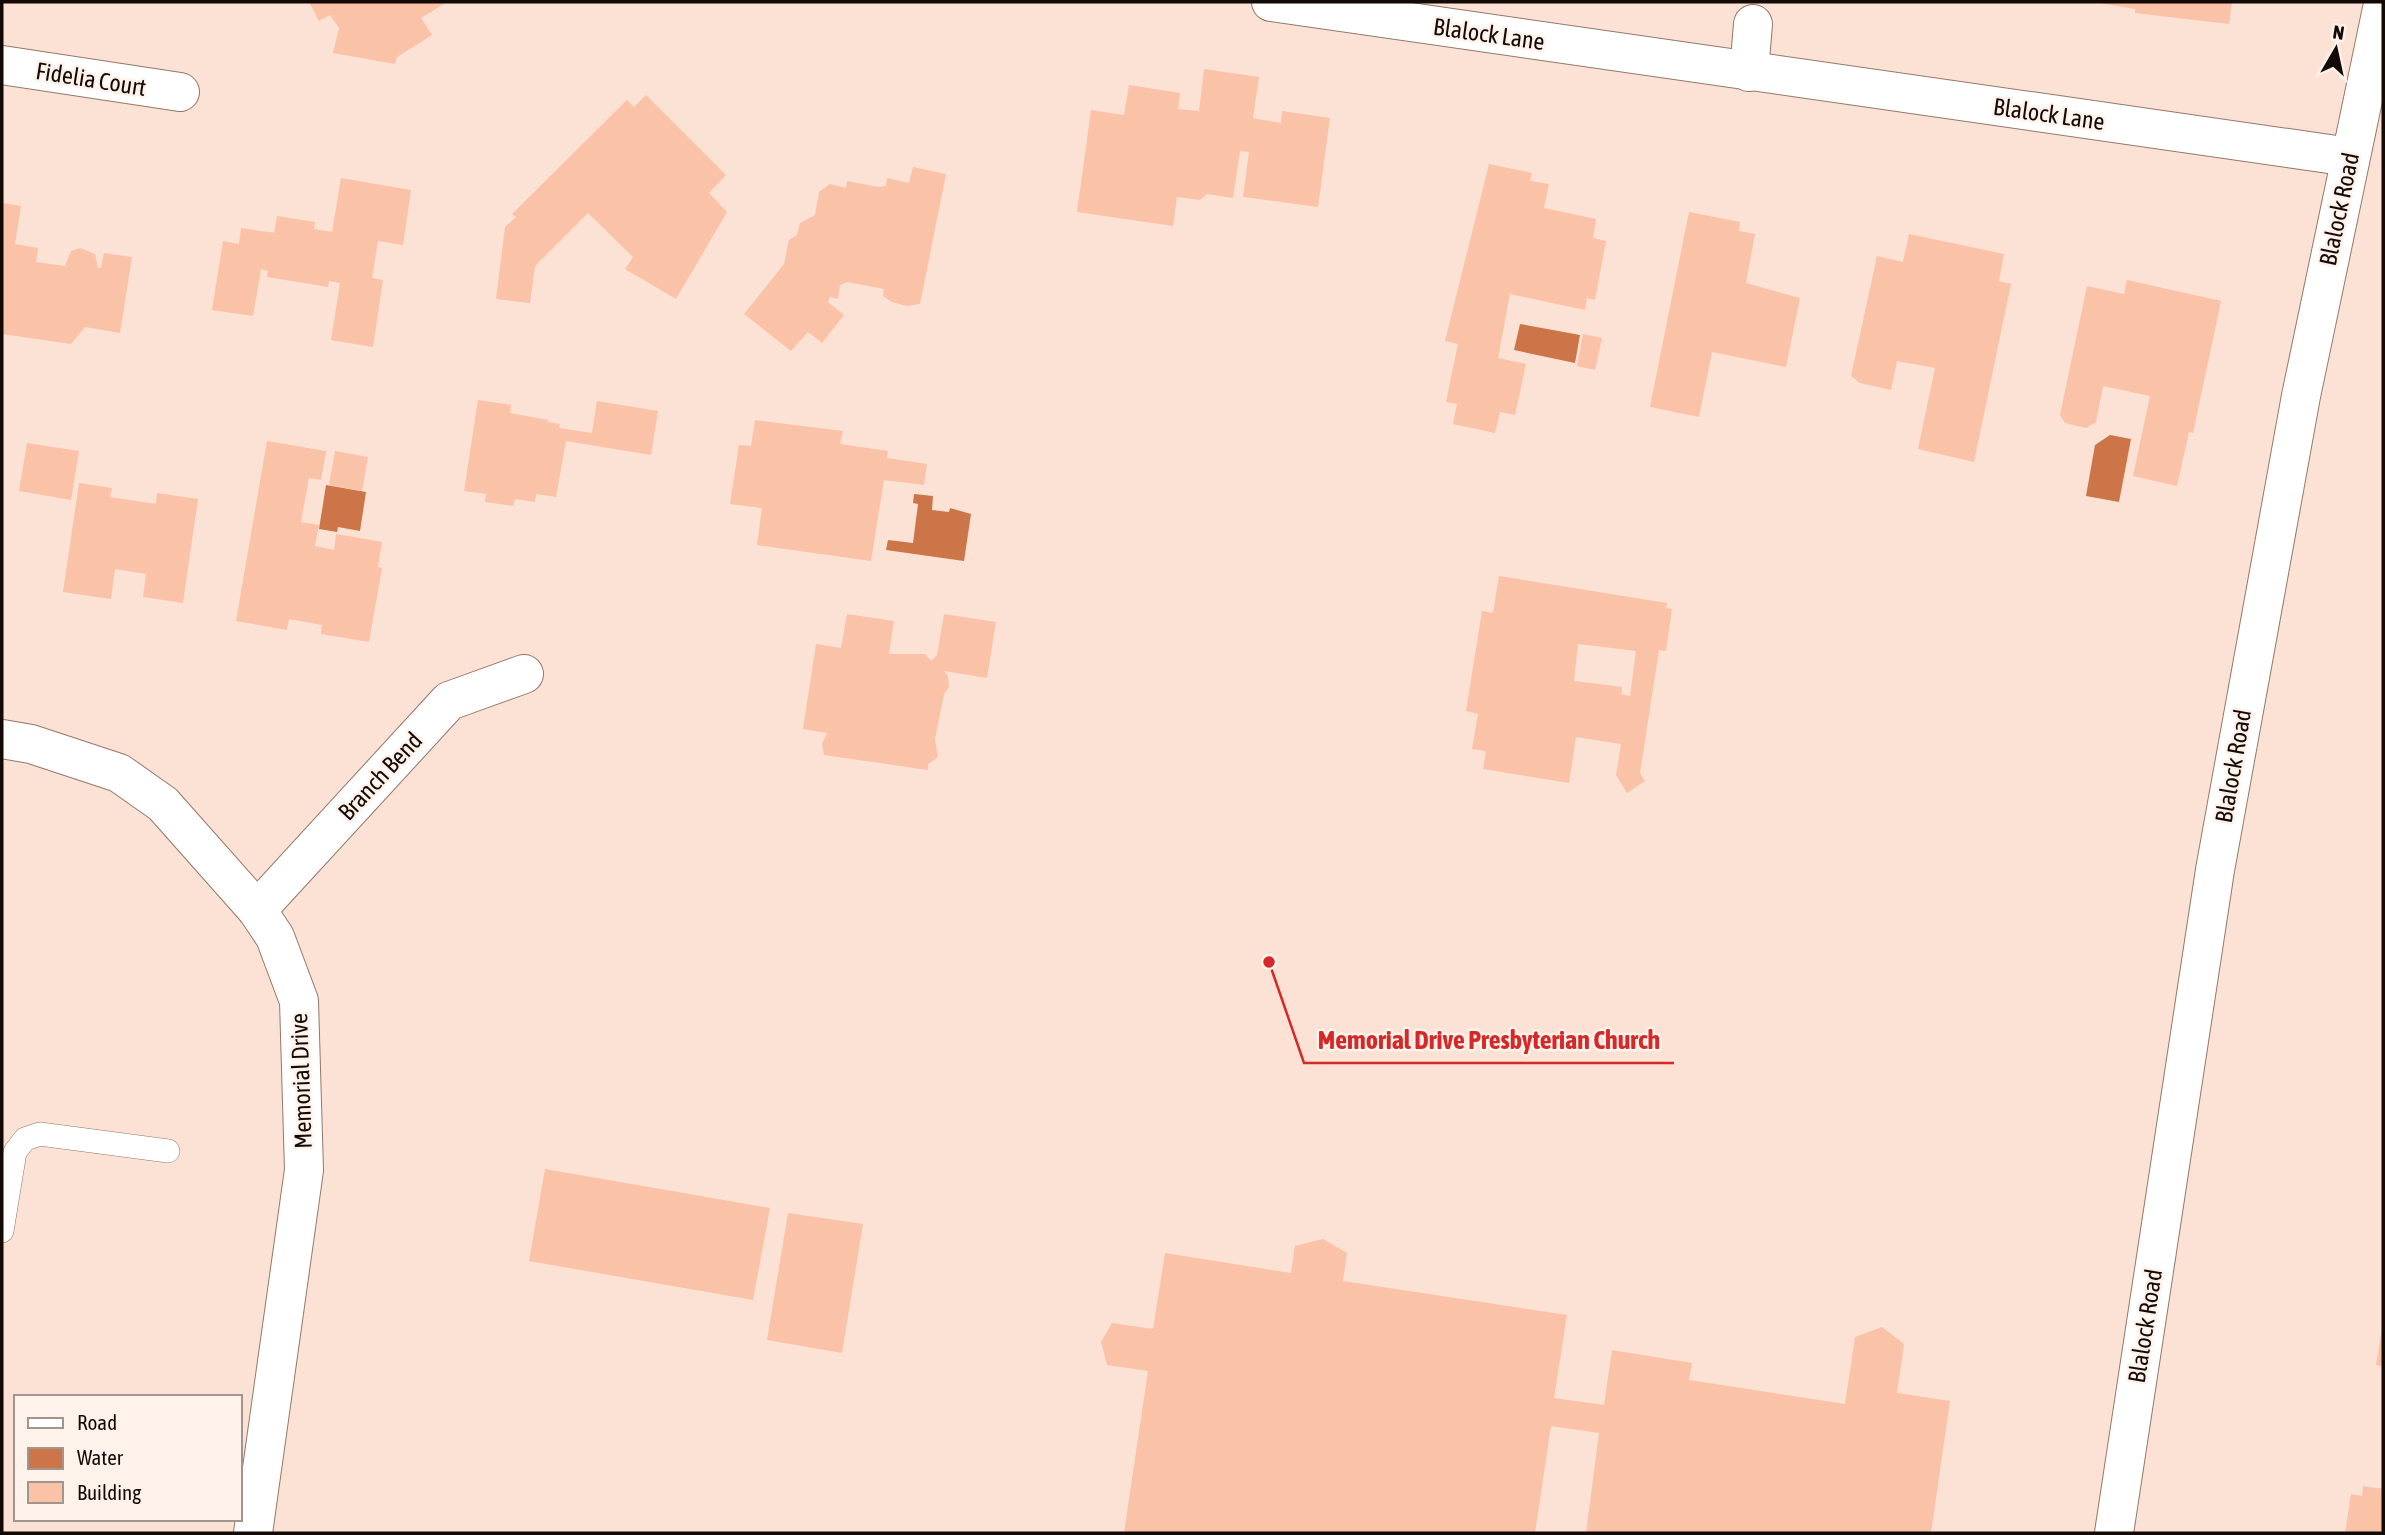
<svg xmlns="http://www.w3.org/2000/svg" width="2385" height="1535" font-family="'Asap Condensed',sans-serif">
<rect width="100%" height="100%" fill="#fce1d5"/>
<g fill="#cb7549">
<path d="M1520 324 1580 335 1575 363 1514 350Z"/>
<path d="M2110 435 2131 439 2119 502 2086 496 2095 445Z"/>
<path d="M326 485 366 492 360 531 338 527 337 532 319 529Z"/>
<path d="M914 494 933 496 932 510 949 512 950 508 971 514 964 561 886 550 888 540 913 543 918 504 913 503Z"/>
</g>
<g fill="#fac2a7" fill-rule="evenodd">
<path d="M309 2H447L421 18 432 35 397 57 395 64 333 53 339 28 330 15 319 21Z"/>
<path d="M2094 2H2232L2229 24 2135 13V9Z"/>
<path d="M1204 69 1259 77 1253 118 1281 123 1282 111 1330 118 1318 207 1243 197 1249 152 1240 151 1233 198 1207 194 1200 200 1177 197 1173 226 1077 212 1091 110 1124 115 1129 85 1180 93 1178 109 1199 111Z"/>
<path d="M646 95 726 175 709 193 727 212 676 299 625 269 633 257 588 213 535 266 530 303 496 299 505 227 516 217 512 214 627 100 634 107Z"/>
<path d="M1489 164 1532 173 1530 181 1549 184 1544 208 1596 219 1593 238 1606 241 1595 300 1587 298 1585 310 1510 294 1498 358 1526 364 1515 415 1500 412 1495 433 1453 424 1457 404 1446 402 1458 344 1445 341Z"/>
<path d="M913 167 946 174 920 304 907 306 892 302 883 296 884 289 847 282 840 285 838 299 830 297 828 302 844 315 822 343 808 332 791 351 744 314 784 264 789 240 797 235 800 223 815 215 819 192 830 184 846 188 847 181 878 187 886 186 887 178 909 183Z"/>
<path d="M341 178 411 190 403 245 378 241 372 278 383 280 373 347 331 340 340 283 329 281 328 287 267 277 268 271 261 269 253 316 212 310 223 241 239 244 241 228 274 233 277 216 315 222 314 229 332 232Z"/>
<path d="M2 203 21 206 15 244 38 248 36 262 65 266 71 251 80 248 95 254 98 268H101L104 253 132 257 120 333 85 327 71 344 2 334Z"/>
<path d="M1689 212 1740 222 1739 231 1755 234 1746 283 1800 298 1786 367 1712 352 1699 417 1650 407Z"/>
<path d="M1909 234 2004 254 1999 281 2011 284 1974 462 1918 449 1935 368 1897 361 1891 390 1860 383 1851 376 1877 256 1903 262Z"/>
<path d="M2127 280 2221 301 2193 433 2189 432 2177 486 2133 476 2150 396 2103 386 2096 422 2086 428 2065 423 2060 415 2087 286 2124 294Z"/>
<path d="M1583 334 1602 338 1595 370 1577 366Z"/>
<path d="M478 400 511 405 510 413 548 420 547 422 560 424 559 428 592 433 597 401 658 411 651 455 566 441 556 497 536 494 535 502 515 499 513 506 485 502 486 494 464 491Z"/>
<path d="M755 420 843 431 840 444 888 451 887 458 927 464 924 485 884 480 871 561 757 545 762 508 730 504 739 445 751 446Z"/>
<path d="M267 441 326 451 321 480 309 478 301 522 319 525 315 546 334 550 336 534 382 542 378 567 382 568 369 642 321 634 322 625 289 619 287 630 236 621Z"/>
<path d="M27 443 79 451 71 500 19 491Z"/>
<path d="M335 451 368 457 362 491 329 485Z"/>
<path d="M79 483 112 488 110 497 156 504 157 493 198 499 183 603 143 597 146 574 115 569 111 599 63 592Z"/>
<path d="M1499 576 1667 603 1666 608 1672 609 1666 651 1659 650 1640 773 1645 781 1627 793 1616 775 1621 744 1576 737 1569 783 1483 769 1486 751 1472 749 1478 714 1466 711 1482 611 1493 613ZM1578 644 1636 651 1630 696 1621 694 1622 687 1574 681Z"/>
<path d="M847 614 894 621 889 654H925L931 661 937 655 944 614 996 622 987 678 944 671 948 676 949 687 944 694 935 739 938 757 928 764V770L824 755 822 744 827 733 803 729 816 644 841 648Z"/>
<path d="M545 1169 770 1208 753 1300 529 1261Z"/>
<path d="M788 1213 863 1224 842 1353 767 1340Z"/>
<path d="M1323 1239 1347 1253 1343 1281 1567 1315 1554 1398 1604 1405 1612 1350 1692 1363 1689 1380 1845 1404 1855 1337 1882 1327 1904 1344 1897 1393 1950 1401 1931 1533H1586L1599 1433 1551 1426 1535 1533H1124L1148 1371 1107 1365 1101 1342 1112 1323 1153 1329 1165 1253 1291 1273 1295 1246Z"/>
<path d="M2382 1330H2383V1366L2376 1365Z"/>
<path d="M2363 1486 2383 1489V1533H2345L2351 1494 2362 1496Z"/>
</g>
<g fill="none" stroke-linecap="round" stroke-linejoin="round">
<defs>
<path id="service" d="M2 1231 15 1152 25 1139 40 1134 168 1151"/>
<g id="minor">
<path d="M1271 2 2350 157"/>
<path d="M2 65 180 92"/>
<path d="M1749 72 1753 24"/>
<path d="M257 910 449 701 524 674"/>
</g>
<g id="tertiary">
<path d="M2 739 31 744 119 773 163 804 257 910 275 937 299 1001 304 1170 253 1533"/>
<path d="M2114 1533 2215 870 2301 396 2383 4"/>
</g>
</defs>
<use href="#service" stroke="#947769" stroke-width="24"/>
<use href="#minor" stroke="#947769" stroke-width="40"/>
<use href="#tertiary" stroke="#947769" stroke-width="40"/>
<use href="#service" stroke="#fff" stroke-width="23"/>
<use href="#minor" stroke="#fff" stroke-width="38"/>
<use href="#tertiary" stroke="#fff" stroke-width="38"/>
</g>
<g text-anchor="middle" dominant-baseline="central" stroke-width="5" stroke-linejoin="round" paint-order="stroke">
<g font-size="24" fill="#130905" stroke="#fff2eb">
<text transform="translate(1489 34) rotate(8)">Blalock Lane</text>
<text transform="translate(91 79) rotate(9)">Fidelia Court</text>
<text transform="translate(2049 114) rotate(8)">Blalock Lane</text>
<text transform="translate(2339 209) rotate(-78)">Blalock Road</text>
<text transform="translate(2233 766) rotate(-80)">Blalock Road</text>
<text transform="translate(380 776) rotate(-47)">Branch Bend</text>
<text transform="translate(301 1081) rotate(-92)">Memorial Drive</text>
<text transform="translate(2145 1326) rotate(-81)">Blalock Road</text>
</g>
</g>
<path fill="none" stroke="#d62828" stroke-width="2.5" d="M1269 962L1304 1063H1674"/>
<circle fill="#d62828" stroke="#fff2eb" stroke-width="2.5" cx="1269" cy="962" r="7"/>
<g font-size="26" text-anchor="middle" font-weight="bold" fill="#d62828" stroke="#fff2eb" stroke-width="5" stroke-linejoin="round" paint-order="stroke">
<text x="1489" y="1049">Memorial Drive Presbyterian Church</text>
</g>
<rect width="2385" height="1535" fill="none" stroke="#130905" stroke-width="7"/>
<rect x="14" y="1395" width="228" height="126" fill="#fff2eb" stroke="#a1958f" stroke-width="2"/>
<rect x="28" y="1418" width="35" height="10" fill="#ffffff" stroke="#a1958f" stroke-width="2"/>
<text x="77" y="1430" font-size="21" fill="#130905">Road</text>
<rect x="28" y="1448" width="35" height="21" fill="#cb7549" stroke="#a1958f" stroke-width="2"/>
<text x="77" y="1465" font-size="21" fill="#130905">Water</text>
<rect x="28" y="1482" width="35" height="21" fill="#fac2a7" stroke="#a1958f" stroke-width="2"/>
<text x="77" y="1500" font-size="21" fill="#130905">Building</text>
<g transform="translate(2336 49) rotate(9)" stroke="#fff2eb" stroke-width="5" paint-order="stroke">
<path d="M0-5L12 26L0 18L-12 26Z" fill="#130905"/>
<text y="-10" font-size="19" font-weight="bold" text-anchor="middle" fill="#130905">N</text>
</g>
</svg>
